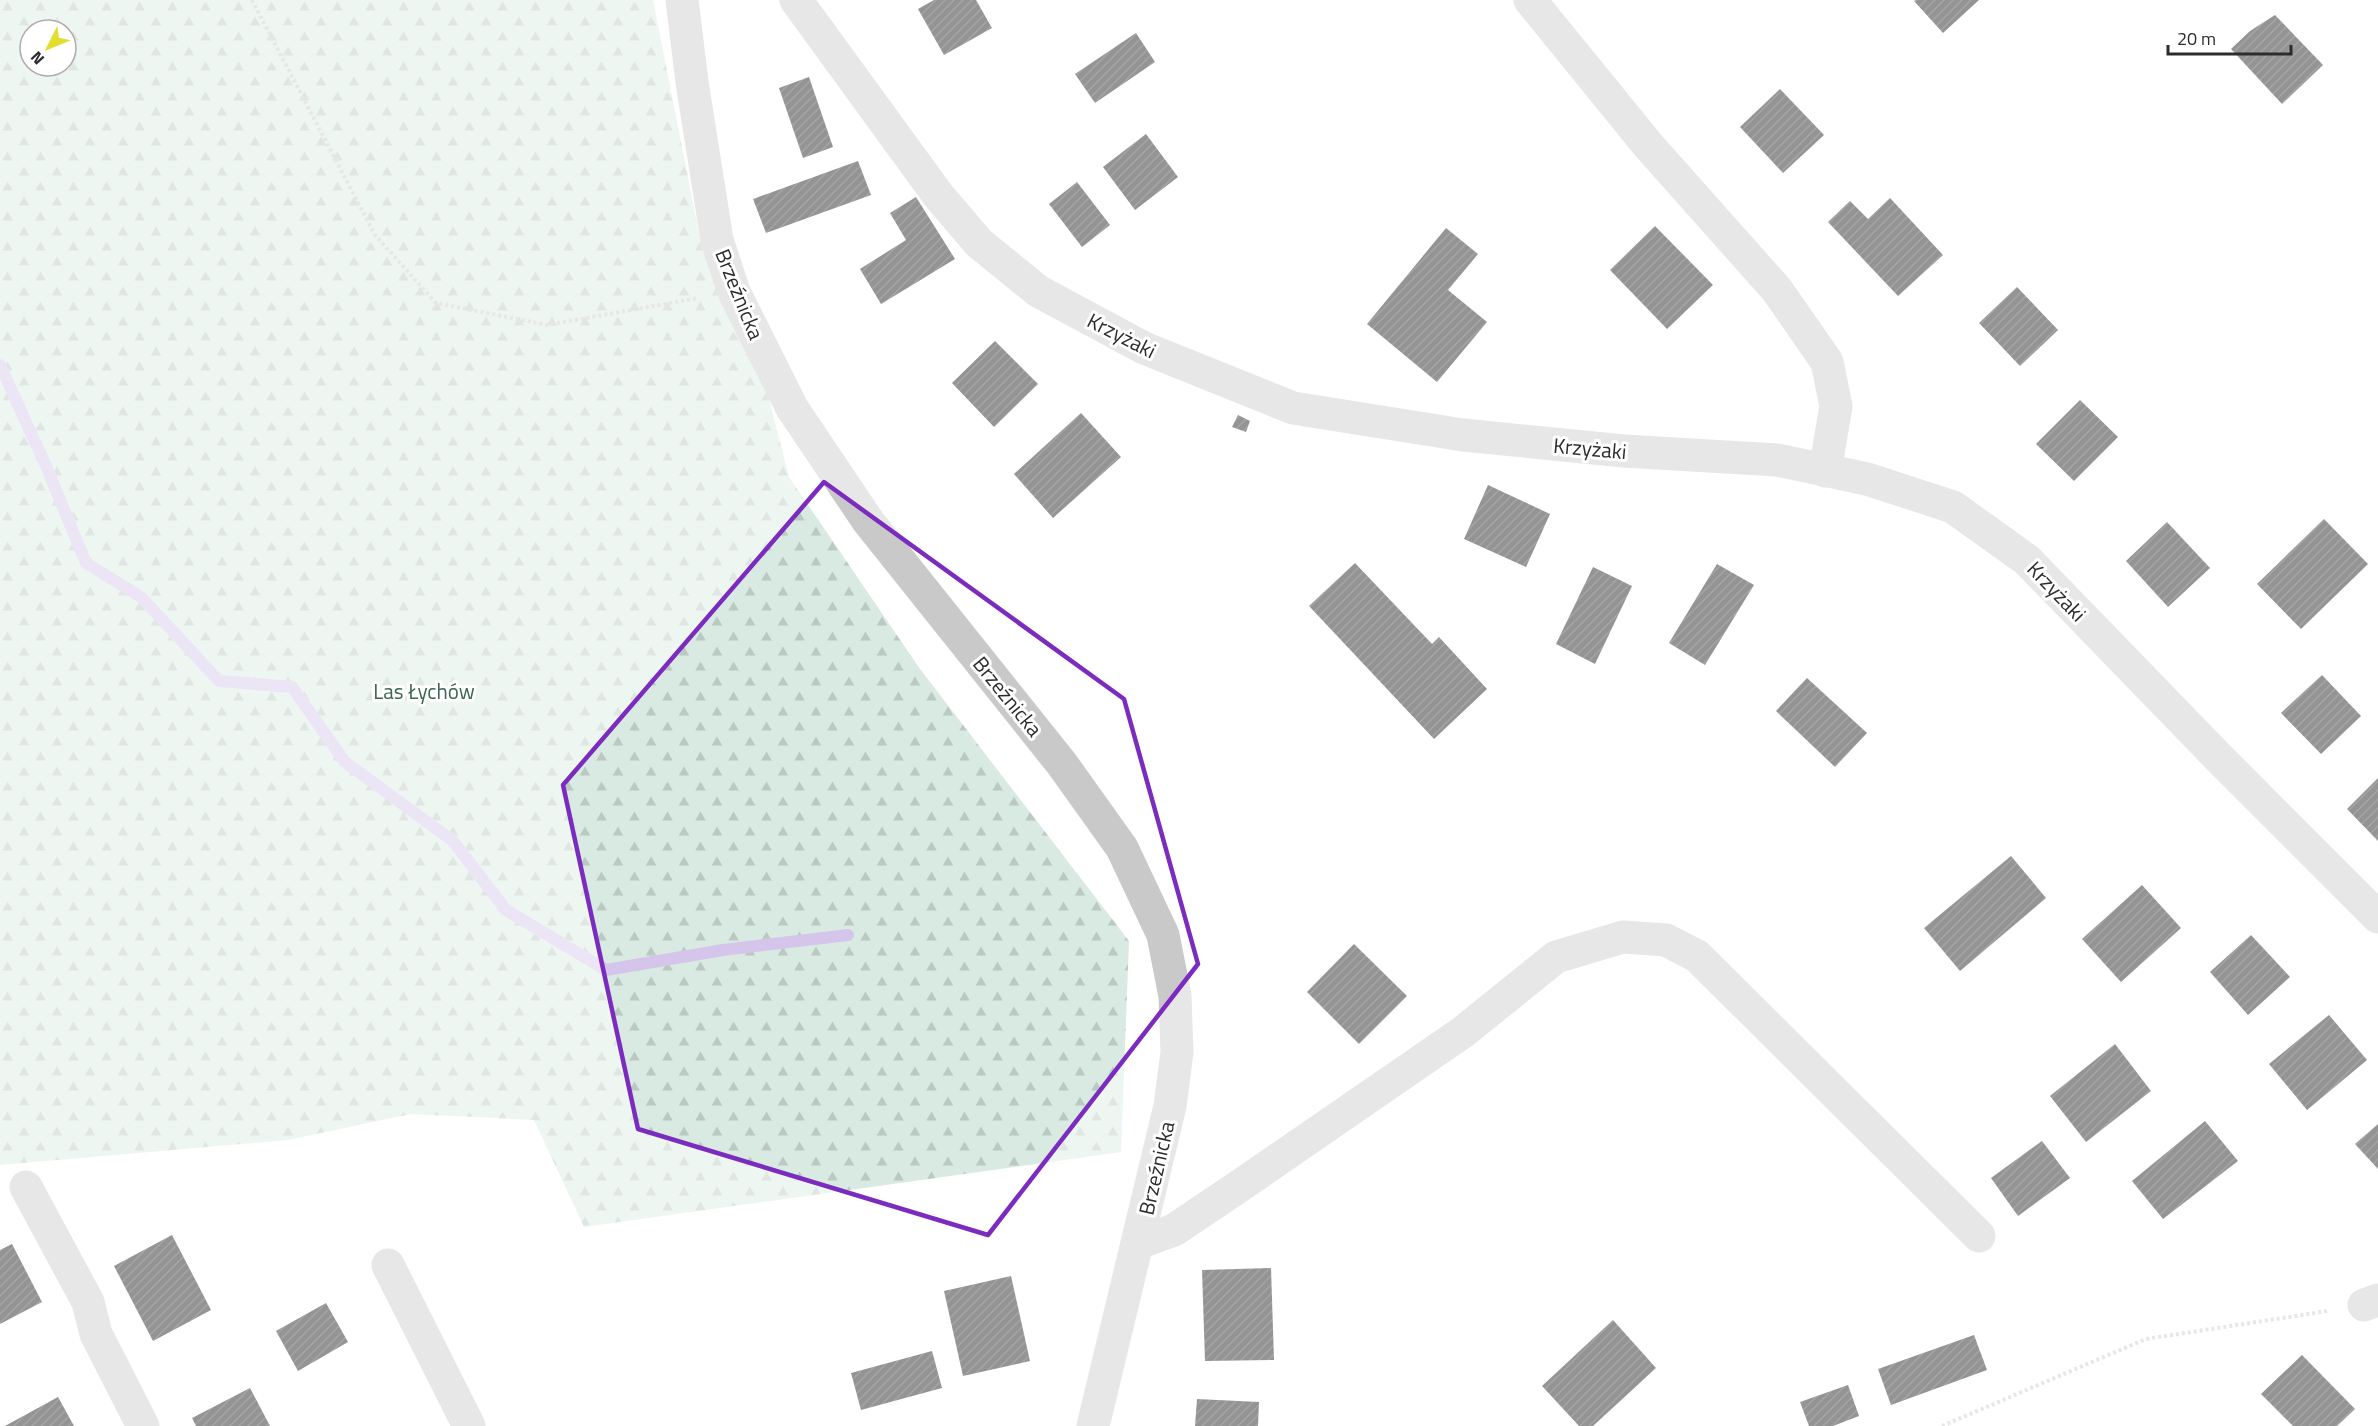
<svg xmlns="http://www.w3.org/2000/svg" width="2378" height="1426" font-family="'Titillium Web',sans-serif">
<defs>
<pattern id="forest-firs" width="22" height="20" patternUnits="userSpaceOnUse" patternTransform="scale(1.5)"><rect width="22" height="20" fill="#d9eae2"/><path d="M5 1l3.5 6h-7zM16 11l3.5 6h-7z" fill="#bac9c2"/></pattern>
<pattern id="building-hatch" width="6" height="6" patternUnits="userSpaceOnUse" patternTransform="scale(1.5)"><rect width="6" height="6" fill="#131313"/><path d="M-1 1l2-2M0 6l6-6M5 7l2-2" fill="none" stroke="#363636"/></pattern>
</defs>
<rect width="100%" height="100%" fill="#fff"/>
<path fill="url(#forest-firs)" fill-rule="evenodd" d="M0 0H653L702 248 769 399 789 477 920 669 1129 941 1121 1152 584 1227 534 1120 411 1114 288 1140 0 1165ZM30 30H66V66H30Z"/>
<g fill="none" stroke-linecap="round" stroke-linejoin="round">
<path stroke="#d5c5ea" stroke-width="12" d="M0 365 46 466 86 563 141 597 219 681 292 687 345 762 453 841 506 910 606 970 723 950 848 935"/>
</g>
<g fill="url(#building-hatch)">
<path d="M934 0H976L992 28 944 55 918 9Z"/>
<path d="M1916 0H1979L1943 33 1914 1Z"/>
<path d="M2275 15 2323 65 2282 104 2231 49 2250 31Z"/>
<path d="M1136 33 1155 62 1095 103 1075 74Z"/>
<path d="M809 77 833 147 803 158 779 88Z"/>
<path d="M1780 89 1824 135 1783 173 1740 127Z"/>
<path d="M1146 134 1178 177 1135 210 1103 167Z"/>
<path d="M858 161 871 195 766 233 753 199Z"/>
<path d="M1077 182 1110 225 1082 247 1049 204Z"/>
<path d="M916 197 955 259 881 304 860 269 906 240 890 213Z"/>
<path d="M1890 198 1943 255 1898 296 1828 222 1850 201 1868 219Z"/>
<path d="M1655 226 1713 285 1667 329 1610 270Z"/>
<path d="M1446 228 1478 254 1448 290 1487 322 1437 382 1367 324Z"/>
<path d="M2017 287 2058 330 2020 366 1979 323Z"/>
<path d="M995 341 1038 384 994 427 952 383Z"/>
<path d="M2080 400 2118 437 2074 481 2036 444Z"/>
<path d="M1081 413 1121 457 1053 518 1014 474Z"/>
<path d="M1238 415 1250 421 1246 432 1232 427Z"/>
<path d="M1488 485 1550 514 1526 567 1464 539Z"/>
<path d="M2324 519 2368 564 2301 629 2257 584Z"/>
<path d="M2167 522 2210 568 2168 607 2126 561Z"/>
<path d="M1355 563 1432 644 1439 637 1487 689 1434 739 1309 606Z"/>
<path d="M1717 564 1754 585 1705 665 1669 643Z"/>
<path d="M1593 567 1632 586 1595 664 1556 644Z"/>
<path d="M2322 675 2361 716 2321 754 2281 713Z"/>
<path d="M1807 678 1867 733 1835 767 1776 711Z"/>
<path d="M2378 778V841L2347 809Z"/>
<path d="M2011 856 2046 898 1960 971 1924 928Z"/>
<path d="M2142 885 2181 928 2121 982 2082 939Z"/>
<path d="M2251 935 2290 977 2248 1015 2210 972Z"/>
<path d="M1354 944 1407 996 1359 1044 1307 992Z"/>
<path d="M2329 1015 2367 1060 2307 1110 2269 1064Z"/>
<path d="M2115 1044 2151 1091 2086 1142 2050 1096Z"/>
<path d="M2205 1121 2238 1161 2163 1219 2132 1181Z"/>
<path d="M2378 1124V1169L2355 1144Z"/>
<path d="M2042 1141 2070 1178 2018 1216 1991 1178Z"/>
<path d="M172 1235 211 1310 153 1341 114 1266Z"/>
<path d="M12 1244 42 1302 0 1324V1250Z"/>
<path d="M1271 1268 1274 1360 1205 1361 1202 1270Z"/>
<path d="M1011 1276 1030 1361 963 1376 944 1291Z"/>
<path d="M326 1303 348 1342 298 1371 276 1331Z"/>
<path d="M1613 1320 1656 1368 1593 1426H1579L1542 1386Z"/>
<path d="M1974 1335 1987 1370 1891 1405 1878 1369Z"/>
<path d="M932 1351 942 1388 861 1410 851 1373Z"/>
<path d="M2302 1355 2355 1409 2337 1426H2293L2261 1394Z"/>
<path d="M1848 1385 1859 1416 1833 1426H1809L1800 1402Z"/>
<path d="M250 1388 270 1426H196L192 1418Z"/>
<path d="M58 1397 74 1426H5Z"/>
<path d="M1197 1399 1259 1402 1258 1426H1195Z"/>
</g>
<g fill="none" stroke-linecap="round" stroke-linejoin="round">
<g stroke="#c9c9c9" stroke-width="4" stroke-dasharray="3 3" stroke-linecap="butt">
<path d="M252 0 375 235 436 303 547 325 698 298"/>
<path d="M1942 1426 2146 1339 2328 1311"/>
</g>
<g stroke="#c9c9c9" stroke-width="33">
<path d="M682 0 692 82 717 240 734 292 792 408 868 521 1062 764 1122 848 1163 935 1175 996 1177 1052 1170 1106 1093 1426"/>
<path d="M796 0 938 195 979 243 1038 291 1144 348 1293 408 1463 435 1624 451 1777 460 1867 479 1953 507 2027 560 2219 758 2378 917"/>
<path d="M1530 0 1648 145 1777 290 1827 362 1836 406 1825 471"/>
<path d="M26 1187 88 1302 96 1334 143 1426"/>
<path d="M1138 1243 1174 1230 1241 1185 1463 1032 1556 957 1623 937 1666 940 1697 956 1979 1236"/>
<path d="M388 1265 469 1426"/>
<path d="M2364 1305 2378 1300"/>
</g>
</g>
<path d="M0 0H2378V1426H0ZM824 482 1124 699 1198 964 988 1235 638 1129 563 785Z" fill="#fff" fill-opacity=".55" fill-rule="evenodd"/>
<path fill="none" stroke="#7b2cbf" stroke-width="4.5" stroke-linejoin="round" d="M824 482 1124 699 1198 964 988 1235 638 1129 563 785Z"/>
<g text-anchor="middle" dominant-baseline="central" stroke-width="6" stroke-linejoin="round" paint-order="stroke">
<g font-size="21" fill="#2c2c2c" stroke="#fff">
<text transform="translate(740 294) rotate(68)">Brzeźnicka</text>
<text transform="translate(1122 335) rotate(27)">Krzyżaki</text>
<text transform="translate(1590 448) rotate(5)">Krzyżaki</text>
<text transform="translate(2057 591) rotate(46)">Krzyżaki</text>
<text transform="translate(1008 696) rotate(51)">Brzeźnicka</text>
<text transform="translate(1156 1168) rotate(-77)">Brzeźnicka</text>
</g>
<g font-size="21" fill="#3b6654" stroke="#fff">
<text x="424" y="691">Las Łychów</text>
</g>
</g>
<g transform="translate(48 48) rotate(227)"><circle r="28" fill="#ffffff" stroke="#ababab" stroke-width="1.5"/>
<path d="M0-4.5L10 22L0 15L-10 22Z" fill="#e1de30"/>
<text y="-9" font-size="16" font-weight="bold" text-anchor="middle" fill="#2c2c2c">N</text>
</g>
<path d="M2168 45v9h123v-9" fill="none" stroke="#2c2c2c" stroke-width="3"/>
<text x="2177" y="45" font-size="18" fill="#2c2c2c" stroke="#ffffff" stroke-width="4.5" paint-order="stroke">20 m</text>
</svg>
